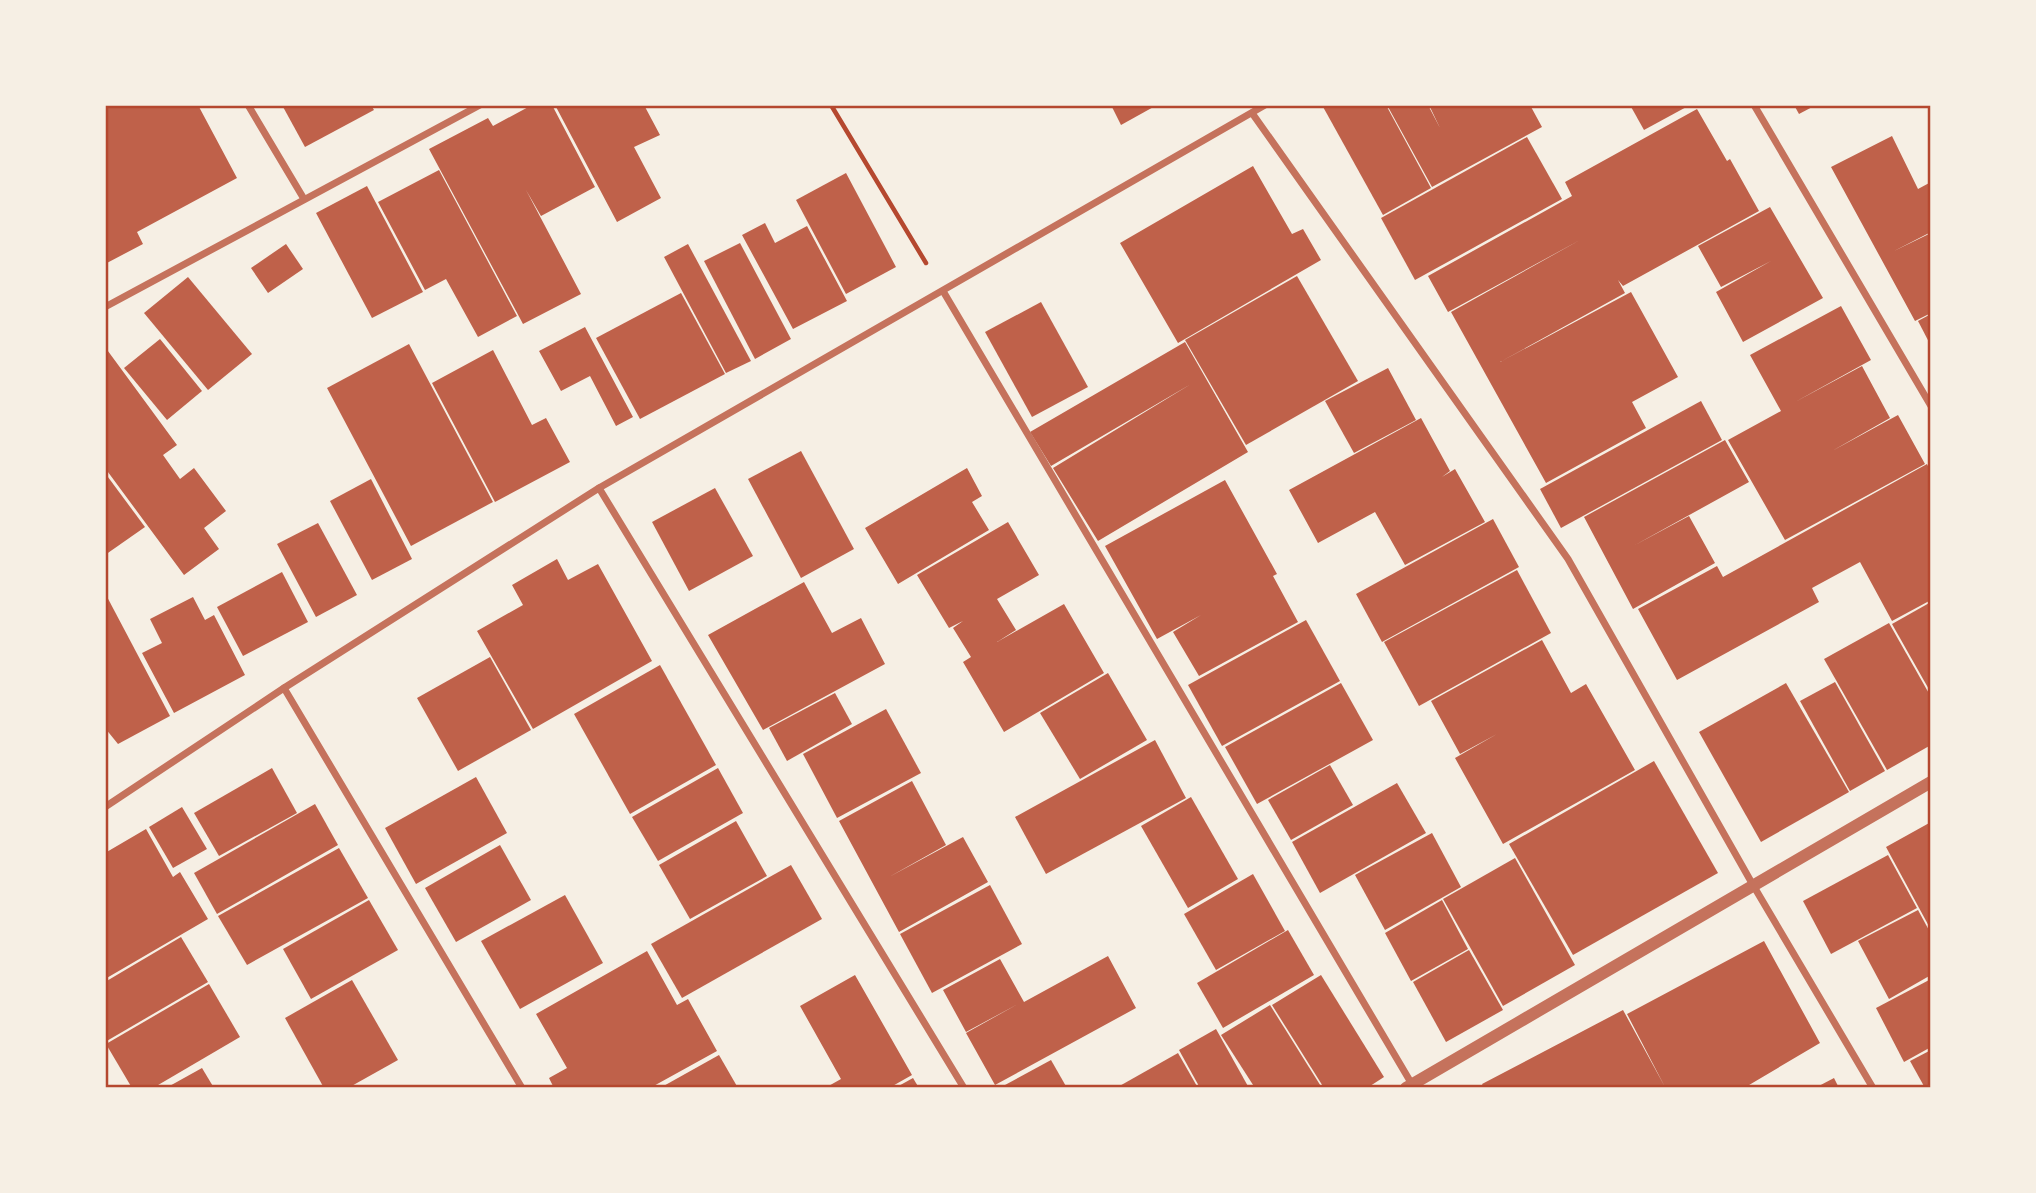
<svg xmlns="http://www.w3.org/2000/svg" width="2036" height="1193" font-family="Rubik,sans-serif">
<rect width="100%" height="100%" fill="#f6efe4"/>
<g fill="#bf614a">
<path d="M105 105H198L237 178 137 232 143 244 105 264Z"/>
<path d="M282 105H371L374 110 305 147Z"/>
<path d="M532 105H552L595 187 541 216 526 190 581 294 523 324 429 149 488 118 493 126Z"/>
<path d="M555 105H644L660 135 634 147 661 198 617 222Z"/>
<path d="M1111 105H1157L1121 125Z"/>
<path d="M1322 105H1386L1431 188 1383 215Z"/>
<path d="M1387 105H1428L1440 128 1429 105H1530L1542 127 1432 187Z"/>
<path d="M1630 105H1690L1644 130Z"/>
<path d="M1794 105H1816L1799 114Z"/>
<path d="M1697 109 1727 161 1730 159 1759 211 1623 286 1618 280 1625 293 1500 362 1631 292 1678 377 1632 402 1646 428 1546 483 1451 312 1580 240 1448 312 1428 276 1572 196 1565 182Z"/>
<path d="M1892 136 1918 189 1931 182V232L1894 251 1931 233V313L1915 321 1831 167Z"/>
<path d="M1527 137 1562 199 1415 280 1381 218Z"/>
<path d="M1253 166 1292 234 1303 229 1321 260 1178 343 1120 243Z"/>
<path d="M439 170 517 316 478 337 446 279 425 290 378 202Z"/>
<path d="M846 173 896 267 846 294 796 200Z"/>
<path d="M367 186 423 292 372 318 316 213Z"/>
<path d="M1770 207 1823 298 1743 342 1716 292 1771 261 1721 287 1698 246Z"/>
<path d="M765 223 775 243 807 226 847 301 793 329 742 235Z"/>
<path d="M740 243 791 339 755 359 704 261Z"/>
<path d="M286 244 303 269 268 293 251 268Z"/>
<path d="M688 244 751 361 726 373 664 257Z"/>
<path d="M1297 276 1358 381 1246 445 1185 340Z"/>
<path d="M188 277 252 354 208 390 144 313Z"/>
<path d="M681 293 725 374 640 419 596 338Z"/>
<path d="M1041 302 1088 387 1032 417 985 332Z"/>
<path d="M1841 306 1871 360 1795 402 1862 366 1890 418 1832 451 1898 415 1925 464 1785 540 1728 440 1781 411 1750 355Z"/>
<path d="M1931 314V346L1918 321Z"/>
<path d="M585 327 633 417 616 426 590 376 561 391 539 351Z"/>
<path d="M160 339 202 391 167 420 124 368Z"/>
<path d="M1185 342 1248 452 1098 541 1053 468 1191 384 1051 466 1030 432Z"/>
<path d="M409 344 493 502 411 546 327 388Z"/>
<path d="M105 347 177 445 163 455 180 479 194 468 226 511 204 528 219 549 184 575 105 468Z"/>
<path d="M493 350 532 425 546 418 570 462 495 502 432 383Z"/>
<path d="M1388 368 1416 420 1354 453 1325 401Z"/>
<path d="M1701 401 1722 440 1561 528 1540 489Z"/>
<path d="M1421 418 1450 471 1442 477 1455 469 1485 522 1405 565 1375 512 1318 543 1289 490Z"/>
<path d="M1725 440 1749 482 1635 545 1689 516 1715 563 1633 609 1584 517Z"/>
<path d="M801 451 854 549 801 578 748 479Z"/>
<path d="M1927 464 1931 472V600L1892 621 1860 562 1812 588 1819 602 1677 680 1638 609 1717 566 1723 577Z"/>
<path d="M967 468 982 496 972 502 989 530 898 584 865 528Z"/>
<path d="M105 473 145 527 105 555Z"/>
<path d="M371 479 412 559 372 580 330 501Z"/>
<path d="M1225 480 1277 574 1273 576 1298 622 1199 676 1173 632 1201 615 1157 639 1105 546Z"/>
<path d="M715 488 753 556 689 591 652 522Z"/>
<path d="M1493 519 1519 567 1382 642 1356 594Z"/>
<path d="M1008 522 1039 575 997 599 1016 630 997 642 1064 604 1104 673 1004 732 963 662 971 657 953 628 963 621 949 628 917 575Z"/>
<path d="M318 523 357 595 316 617 277 544Z"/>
<path d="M557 559 568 580 598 564 652 661 533 729 477 631 523 605 512 585Z"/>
<path d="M1517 570 1551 633 1419 706 1384 642Z"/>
<path d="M282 572 308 622 243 656 217 607Z"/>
<path d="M804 582 832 633 861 618 885 664 763 730 708 635Z"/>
<path d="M105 593 170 716 118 744 105 728Z"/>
<path d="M193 597 205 620 214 615 245 675 174 713 142 653 162 643 150 619Z"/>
<path d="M1931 602V693L1892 624Z"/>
<path d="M1306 620 1340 681 1222 746 1188 685Z"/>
<path d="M1889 623 1931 697V745L1887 770 1824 659Z"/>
<path d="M1542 640 1571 693 1586 684 1635 770 1503 844 1455 758 1497 734 1460 754 1431 701Z"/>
<path d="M490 657 531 730 458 771 417 698Z"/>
<path d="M660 665 716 765 630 814 574 714Z"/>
<path d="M1108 673 1147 740 1080 779 1040 713Z"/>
<path d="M1835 682 1885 771 1850 791 1800 701Z"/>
<path d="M1341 683 1373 740 1257 804 1225 747Z"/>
<path d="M1786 683 1849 792 1761 842 1699 732Z"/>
<path d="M835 693 852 724 787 761 769 728Z"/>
<path d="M886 709 921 773 837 818 803 754Z"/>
<path d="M1155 740 1186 798 1046 874 1015 817Z"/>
<path d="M1654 761 1718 873 1573 955 1509 844Z"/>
<path d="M1330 765 1353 805 1291 840 1268 800Z"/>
<path d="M272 768 297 813 219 856 194 813Z"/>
<path d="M718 768 743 813 658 861 632 817Z"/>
<path d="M476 777 507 833 416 884 385 828Z"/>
<path d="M912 781 946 845 889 877 963 837 988 882 899 932 839 821Z"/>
<path d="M1397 783 1426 833 1320 893 1292 842Z"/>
<path d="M1191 797 1238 879 1188 908 1141 826Z"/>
<path d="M315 804 338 845 217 914 194 873Z"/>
<path d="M182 807 207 849 173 868 149 827Z"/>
<path d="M736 821 767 876 690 919 659 865Z"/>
<path d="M1931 822V930L1886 847Z"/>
<path d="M146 829 173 877 180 872 208 919 105 979V853Z"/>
<path d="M1432 833 1461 887 1385 930 1355 875Z"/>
<path d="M500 845 531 900 456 942 425 888Z"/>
<path d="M339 848 368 898 247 965 218 916Z"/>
<path d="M1888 855 1917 908 1831 954 1803 901Z"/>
<path d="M1515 858 1575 965 1503 1006 1443 899Z"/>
<path d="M791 865 822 919 682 998 651 944Z"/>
<path d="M1253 874 1285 931 1216 970 1184 914Z"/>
<path d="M990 885 1022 944 932 993 900 934Z"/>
<path d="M565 895 603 963 520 1009 481 941Z"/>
<path d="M369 900 398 950 311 999 283 949Z"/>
<path d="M1442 900 1468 949 1411 981 1385 933Z"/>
<path d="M1918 910 1931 934V975L1889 999 1858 941Z"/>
<path d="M1288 930 1314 975 1223 1028 1197 983Z"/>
<path d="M181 937 208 982 105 1042V982Z"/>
<path d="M1764 941 1820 1043 1744 1088H1484L1482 1084 1623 1010 1665 1087 1627 1014Z"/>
<path d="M1469 950 1503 1010 1446 1042 1413 982Z"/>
<path d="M647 951 677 1005 688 999 717 1051 650 1088H554L549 1078 567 1068 536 1014Z"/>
<path d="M1108 956 1136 1008 995 1085 966 1033 1018 1004 966 1032 943 990 1000 959 1024 1002Z"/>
<path d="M855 975 912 1075 889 1088H825L841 1079 800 1006Z"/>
<path d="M1321 975 1384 1077 1367 1088H1324L1272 1005Z"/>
<path d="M1931 979V1047L1904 1062 1876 1008Z"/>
<path d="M352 980 398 1060 348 1088H324L285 1018Z"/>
<path d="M209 984 240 1037 153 1088H132L106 1044Z"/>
<path d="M1270 1005 1322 1088H1255L1221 1035Z"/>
<path d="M1216 1029 1249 1088H1200L1179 1050Z"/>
<path d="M1931 1050V1088H1925L1910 1061Z"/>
<path d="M1178 1053 1198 1088H1116Z"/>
<path d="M719 1055 738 1088H660Z"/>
<path d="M1051 1060 1067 1088H1006L1005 1085Z"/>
<path d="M202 1068 214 1088H166Z"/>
<path d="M913 1078 919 1088H895Z"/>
<path d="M1834 1078 1839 1088H1815Z"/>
</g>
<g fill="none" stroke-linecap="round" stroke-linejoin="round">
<path stroke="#b5482f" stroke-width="4.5" d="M831 105 926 263"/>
<g stroke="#c5725c" stroke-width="7">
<path d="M248 105 304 199"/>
<path d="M1754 105 1931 406"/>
<path d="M1252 113 1568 559 1753 885 1873 1088"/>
<path d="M943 291 1413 1086"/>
<path d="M105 307 480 105"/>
<path d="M599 488 964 1088"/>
<path d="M284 688 522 1088"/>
<path d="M105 807 284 688 599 488 1265 105"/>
</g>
<path stroke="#c5725c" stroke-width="12" d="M1406 1088 1931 782"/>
</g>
<rect width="2036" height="1193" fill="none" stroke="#f6efe4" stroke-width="214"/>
<rect x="107" y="107" width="1822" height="979" fill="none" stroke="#b5482f" stroke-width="2.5"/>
</svg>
